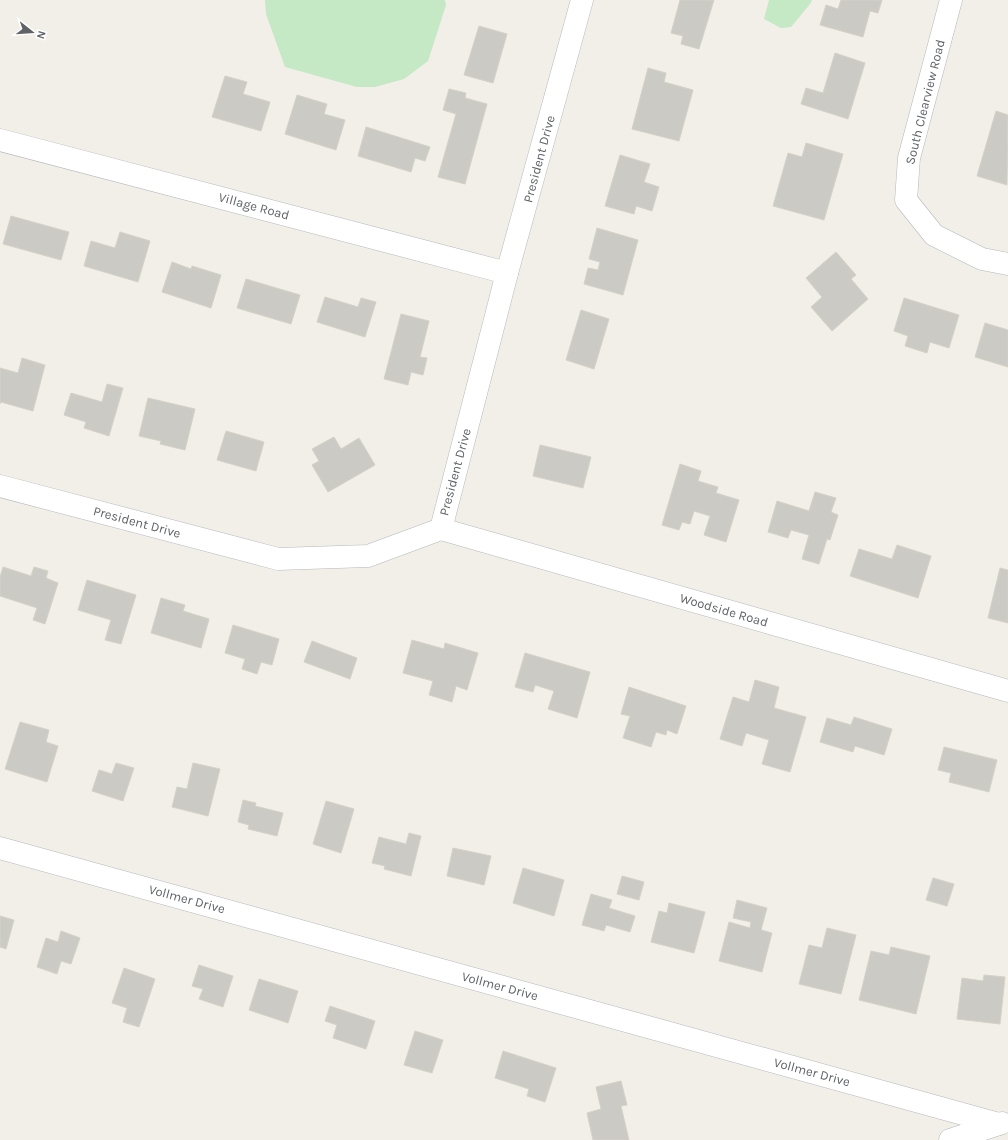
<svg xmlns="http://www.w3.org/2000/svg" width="1008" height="1140" font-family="Karla,sans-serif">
<rect width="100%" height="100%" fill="#f1efe8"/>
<g fill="#c5e8c5">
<path d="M265 0H445L446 5 428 61 404 79 375 87H357L285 67 266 14Z"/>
<path d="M769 0H812L810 4 791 27 781 28 764 19Z"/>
</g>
<g fill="#cccac5" stroke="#d6d1c6">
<path d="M680 0H714L699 49 681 44 683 36 671 33Z"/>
<path d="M841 0H882L878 13 870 11 863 37 820 25 826 5 838 9Z"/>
<path d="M479 26 507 34 493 83 464 75Z"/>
<path d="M835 53 865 63 848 119 801 104 806 88 823 93Z"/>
<path d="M648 68 666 73 664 82 693 90 679 141 632 129Z"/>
<path d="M225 76 247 82 243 94 270 102 261 131 212 117Z"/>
<path d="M449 89 466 93 465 98 487 104 465 184 438 177 456 114 443 110Z"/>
<path d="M297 95 327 104 324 114 345 120 336 150 285 134Z"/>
<path d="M996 111 1008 115 1007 185 977 176Z"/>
<path d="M366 127 430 147 425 161 415 158 411 172 358 156Z"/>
<path d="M806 143 843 154 824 220 773 206 788 153 802 157Z"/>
<path d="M620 155 650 164 644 182 659 187 652 211 636 206 634 214 605 206Z"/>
<path d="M11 216 69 232 61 260 3 244Z"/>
<path d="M597 228 638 240 623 295 584 284 588 268 598 270 600 262 589 259Z"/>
<path d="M120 232 150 241 138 282 84 266 91 241 115 248Z"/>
<path d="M836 252 856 275 851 279 868 299 832 331 811 307 822 297 806 278Z"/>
<path d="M172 262 191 269 192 266 221 275 211 308 162 292Z"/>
<path d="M246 279 300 295 291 324 237 308Z"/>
<path d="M325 297 358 307 361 298 376 302 365 337 317 322Z"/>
<path d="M904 298 959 315 949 348 930 342 927 353 905 346 908 336 894 331Z"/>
<path d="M581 310 609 319 594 369 566 360Z"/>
<path d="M401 314 429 321 420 357 427 358 423 375 411 372 408 385 384 379Z"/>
<path d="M985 323 1008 330V367L975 357Z"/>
<path d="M22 358 45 365 33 411 1 402 0 404V368L18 373Z"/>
<path d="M107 384 123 388 109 436 84 428 86 422 64 415 71 393 102 402Z"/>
<path d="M148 398 195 409 185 450 160 444 161 441 139 436Z"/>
<path d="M226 431 264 442 256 471 217 460Z"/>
<path d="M334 437 341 449 359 438 375 465 328 492 312 465 319 461 312 449Z"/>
<path d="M540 445 591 457 583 488 533 476Z"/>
<path d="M680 464 701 471 698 481 718 487 716 493 739 500 726 542 704 535 710 516 694 511 690 524 682 522 679 530 662 525Z"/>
<path d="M815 492 836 498 831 512 838 515 830 540 827 539 819 564 802 559 809 535 791 530 788 538 768 532 777 501 809 511Z"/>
<path d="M897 545 931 556 918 598 850 576 859 549 892 559Z"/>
<path d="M3 567 31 576 34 567 48 571 46 578 58 583 45 624 33 620 37 608 0 596V577Z"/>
<path d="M1000 568 1008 570V623L988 618Z"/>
<path d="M87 580 136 595 121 644 105 640 111 620 78 610Z"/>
<path d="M161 598 185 605 183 611 209 619 201 648 151 633Z"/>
<path d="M233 625 279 639 272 665 261 662 257 674 242 669 245 659 225 653Z"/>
<path d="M412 640 444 649 445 643 478 653 467 690 456 686 452 702 429 695 433 681 403 673Z"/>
<path d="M312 641 357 658 350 679 304 662Z"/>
<path d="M525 653 590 672 577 718 548 709 554 691 535 685 533 692 515 687Z"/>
<path d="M755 680 779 687 774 708 806 717 790 772 762 764 769 740 746 733 742 746 720 739 733 697 749 702Z"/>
<path d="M629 687 686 706 677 734 667 730 666 735 656 732 651 747 623 738 630 716 621 714Z"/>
<path d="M854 717 892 729 884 755 855 746 853 752 820 742 827 718 851 725Z"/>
<path d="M20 722 49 730 46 742 58 746 47 782 5 769Z"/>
<path d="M944 747 997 760 989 792 949 782 951 773 938 770Z"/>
<path d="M116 763 134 768 123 801 92 791 99 770 112 774Z"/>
<path d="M193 763 220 769 208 816 172 807 177 787 187 789Z"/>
<path d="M243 800 256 803 255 806 283 813 277 836 248 829 249 825 238 822Z"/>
<path d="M326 801 354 809 341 853 313 844Z"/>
<path d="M409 833 421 836 411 876 384 869 385 866 372 863 379 837 406 844Z"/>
<path d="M453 848 491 856 484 885 447 876Z"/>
<path d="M523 868 564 880 554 916 513 903Z"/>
<path d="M622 876 644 882 639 900 617 894Z"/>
<path d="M933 878 954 884 947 906 926 900Z"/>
<path d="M591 894 612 900 609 908 635 916 630 932 606 925 604 931 582 925Z"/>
<path d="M737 900 767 908 761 930 772 933 762 972 719 961 729 922 750 928 751 922 733 918Z"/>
<path d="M669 903 705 912 694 953 651 942 659 911 667 913Z"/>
<path d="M0 916 14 920 6 949 0 947Z"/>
<path d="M827 928 856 935 841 994 799 984 809 945 822 948Z"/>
<path d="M61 931 80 938 71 964 61 961 57 974 37 967 46 938 58 942Z"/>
<path d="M891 947 930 956 916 1014 859 1000 871 951 889 955Z"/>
<path d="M199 965 233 976 223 1007 199 999 203 989 192 986Z"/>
<path d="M124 968 155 979 139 1027 123 1022 127 1008 112 1003Z"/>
<path d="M984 975 1005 977 1000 1024 957 1019 962 978 983 981Z"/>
<path d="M259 979 298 991 288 1023 249 1010Z"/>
<path d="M330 1006 375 1021 366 1049 333 1038 337 1025 325 1021Z"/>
<path d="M415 1031 443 1040 432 1073 404 1065Z"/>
<path d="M503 1051 556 1068 545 1102 527 1096 529 1089 495 1078Z"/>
<path d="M621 1081 627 1105 621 1106 629 1140H593L587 1113 601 1109 596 1087Z"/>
</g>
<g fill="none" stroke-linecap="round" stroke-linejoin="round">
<defs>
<g id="minor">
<path d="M951 0 909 158 906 200 934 235 982 259 1008 264"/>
<path d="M0 140 507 273"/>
<path d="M0 486 278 559 368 556 441 529 507 273 582 0"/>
<path d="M441 529 1008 691"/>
<path d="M0 848 999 1124"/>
<path d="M950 1140 1002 1123"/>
</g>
</defs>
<use href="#minor" stroke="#b5b8bc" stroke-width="23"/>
<use href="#minor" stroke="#fff" stroke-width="22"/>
</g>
<g text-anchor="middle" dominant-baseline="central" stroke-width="3" stroke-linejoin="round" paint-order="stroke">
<g font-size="13" fill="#5f6368" stroke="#fff">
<text transform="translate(925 102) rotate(-76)">South Clearview Road</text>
<text transform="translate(539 159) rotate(-75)">President Drive</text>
<text transform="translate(254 206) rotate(15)">Village Road</text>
<text transform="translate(455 472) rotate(-75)">President Drive</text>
<text transform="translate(137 522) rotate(15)">President Drive</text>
<text transform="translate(724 610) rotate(16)">Woodside Road</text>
<text transform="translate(187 899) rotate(15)">Vollmer Drive</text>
<text transform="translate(500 986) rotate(15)">Vollmer Drive</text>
<text transform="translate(812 1072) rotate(15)">Vollmer Drive</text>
</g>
</g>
<g transform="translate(32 32) rotate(107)" stroke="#ffffff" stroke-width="3" paint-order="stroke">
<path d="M0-3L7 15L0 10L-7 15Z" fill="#5f6368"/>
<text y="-6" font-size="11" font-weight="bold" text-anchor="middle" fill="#5f6368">N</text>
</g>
</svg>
